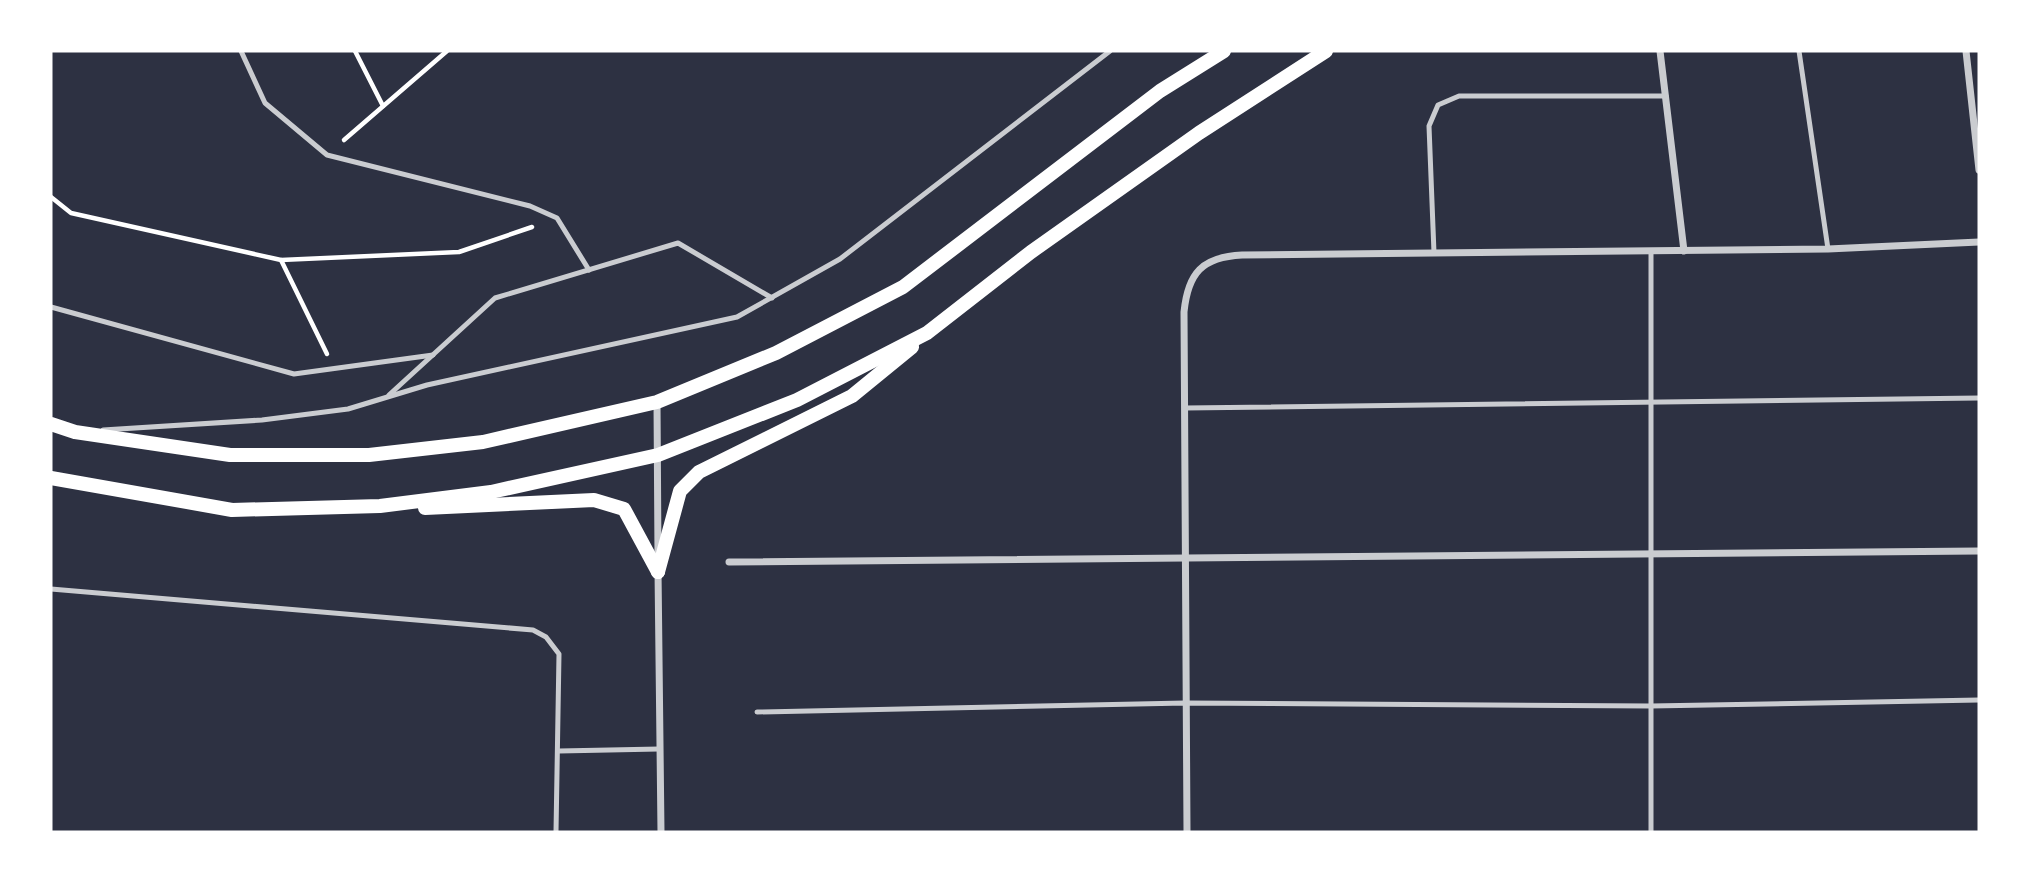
<svg xmlns="http://www.w3.org/2000/svg" width="2030" height="883" font-family="Arial,sans-serif">
<rect width="100%" height="100%" fill="#2d3142"/>
<g fill="none" stroke-linecap="round" stroke-linejoin="round">
<g stroke="#fff" stroke-width="4.5">
<path d="M355 51 383 106"/>
<path d="M344 140 447 51"/>
<path d="M51 197 71 213 281 260 459 252 532 227"/>
<path d="M281 260 327 354"/>
</g>
<g stroke="#caccd0" stroke-width="5">
<path d="M241 51 265 103 327 155 530 206 557 218 589 270"/>
<path d="M1799 51 1828 249"/>
<path d="M1651 251V832"/>
<path d="M1434 253 1429 126 1438 105 1459 96H1666"/>
<path d="M51 307 294 374 433 355"/>
<path d="M389 395 495 298 678 243 772 298"/>
<path d="M1185 408 1979 398"/>
<path d="M103 430 262 420 348 409 427 385 737 317 840 259 1110 51"/>
<path d="M51 589 533 630 546 637 559 654 556 832"/>
<path d="M757 712 1185 703 1651 706 1979 700"/>
<path d="M559 751 659 749"/>
</g>
<g stroke="#caccd0" stroke-width="7">
<path d="M1660 51 1684 251"/>
<path d="M1966 51 1979 170"/>
<path d="M657 402 658 555"/>
<path d="M729 562 1979 551"/>
<path d="M658 570 661 832"/>
<path d="M1187 832 1184 312C1188 273 1202 257 1242 255L1828 249 1979 242"/>
</g>
<g stroke="#fff" stroke-width="14">
<path d="M51 424 75 432 230 455H369L483 442 657 402 776 353 903 287 1160 91 1224 51"/>
<path d="M51 478 232 510 380 506 491 492 658 455 797 400 927 333 1031 252 1199 133 1326 51"/>
<path d="M425 508 594 500 624 509 658 572"/>
<path d="M658 572 680 491 699 472 852 396 912 347"/>
</g>
</g>
<rect width="2030" height="883" fill="none" stroke="#ffffff" stroke-width="105"/>
</svg>
